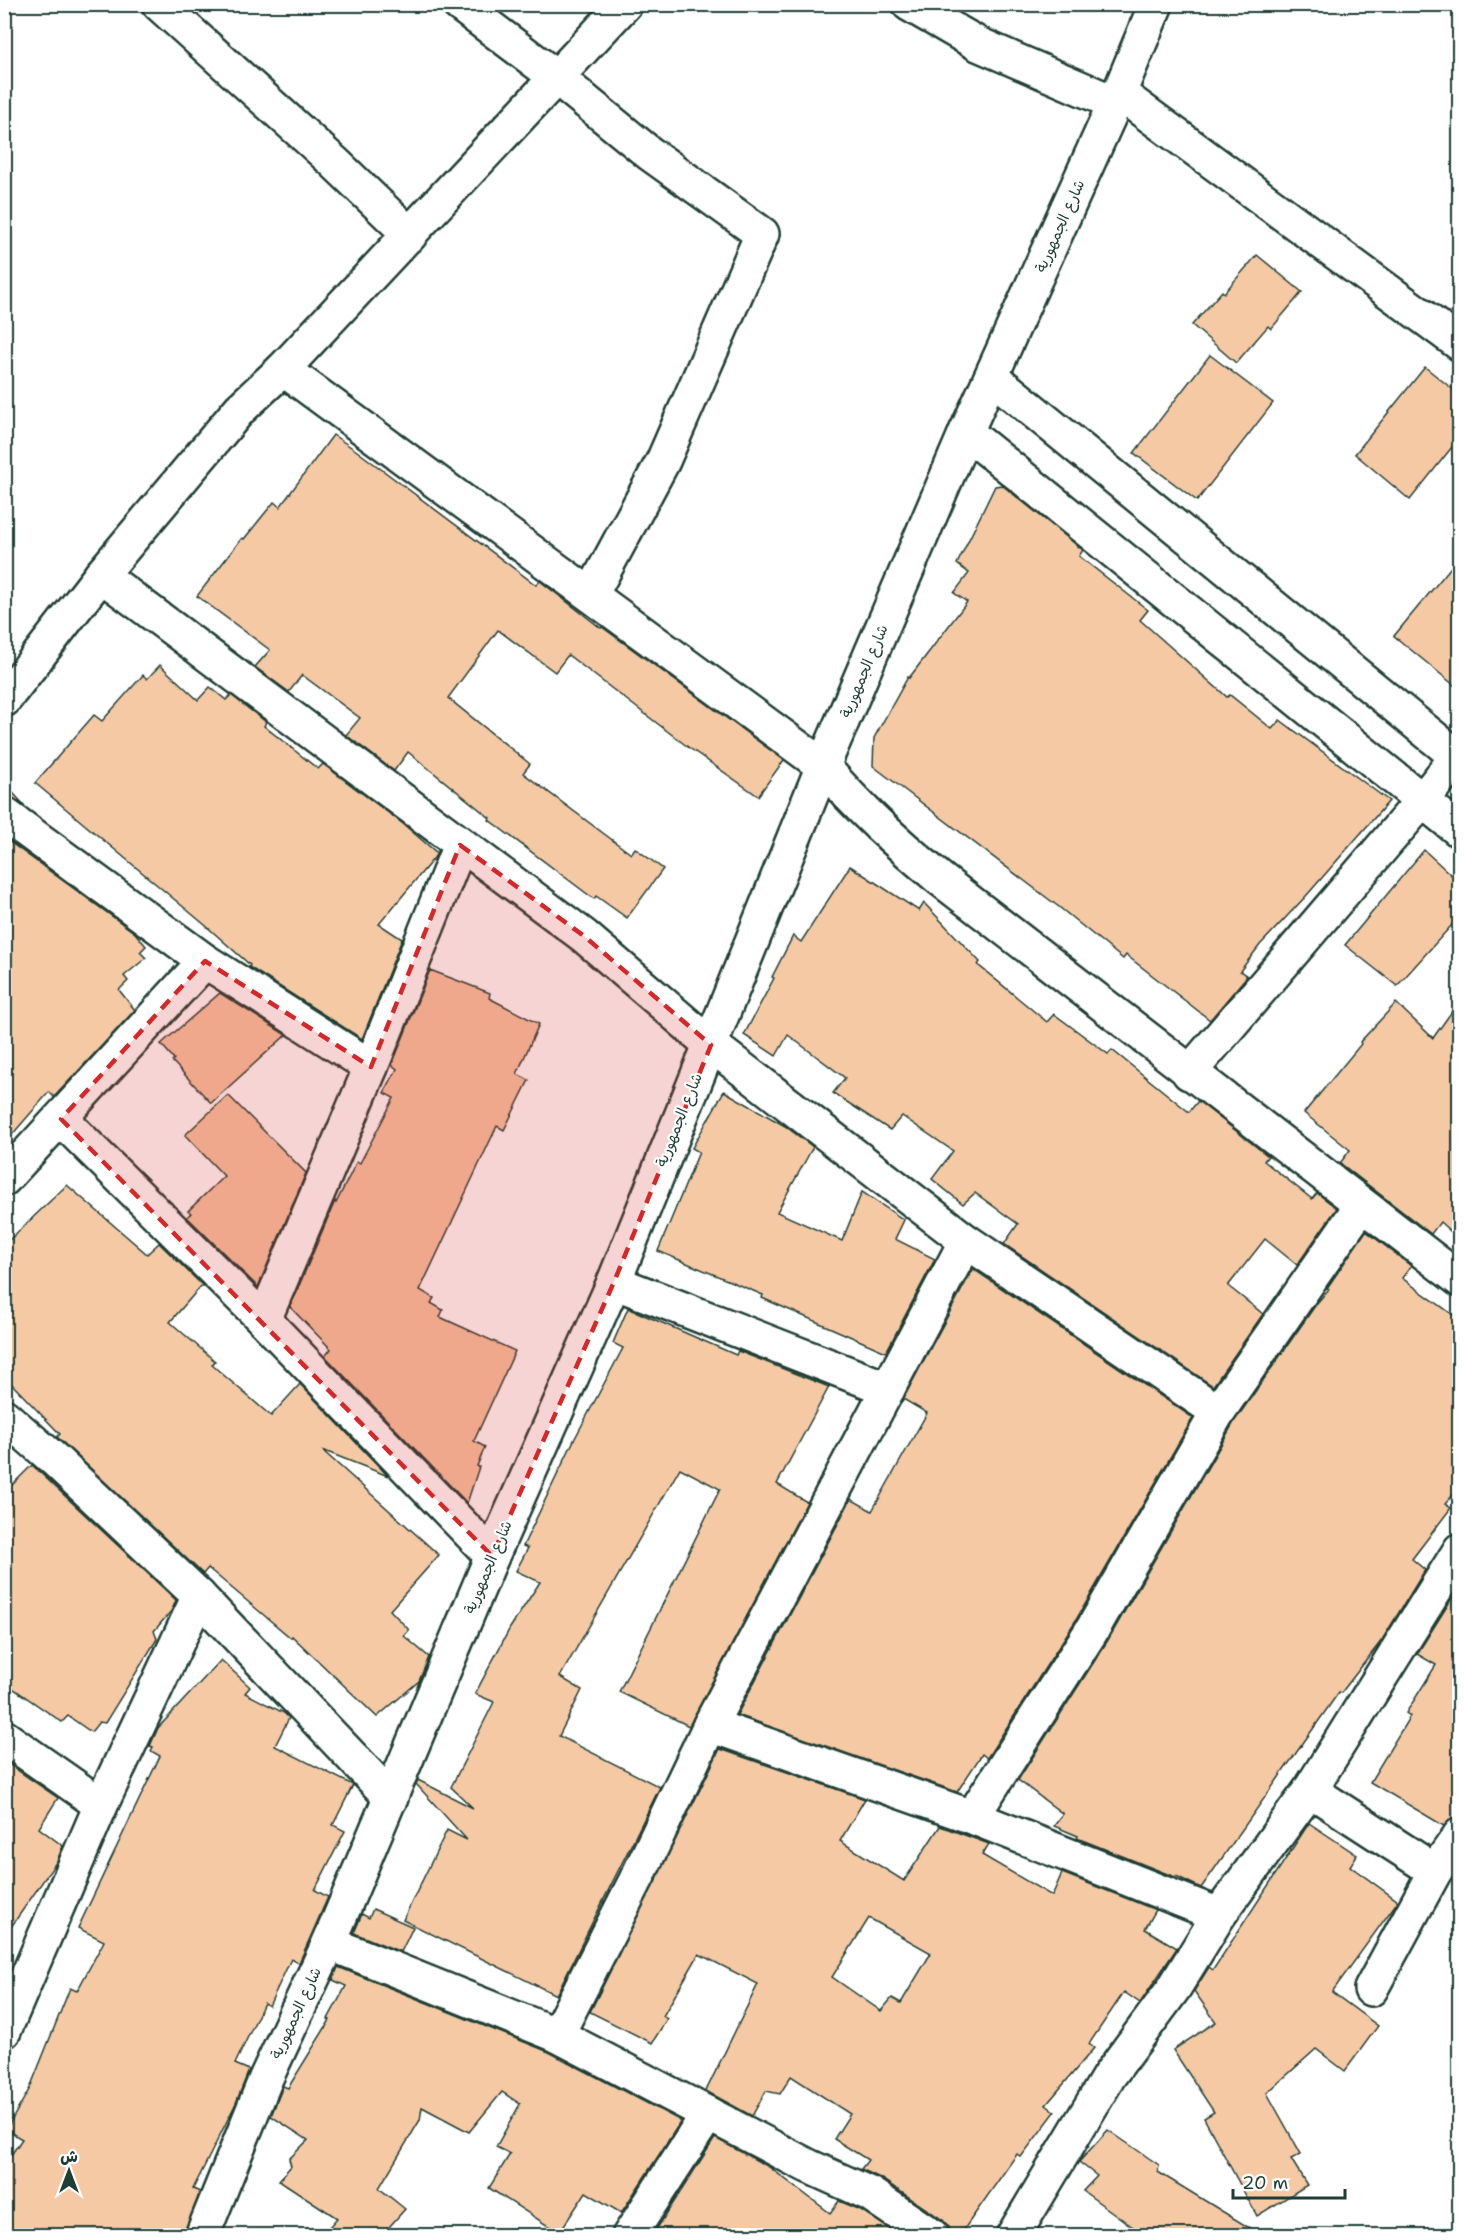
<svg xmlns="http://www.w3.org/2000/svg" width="1464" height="2240" font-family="'Shantell Sans','Playpen Sans Arabic',sans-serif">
<rect width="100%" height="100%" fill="#fff"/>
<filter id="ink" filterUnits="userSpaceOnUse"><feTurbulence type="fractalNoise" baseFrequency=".0167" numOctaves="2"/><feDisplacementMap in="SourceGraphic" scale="12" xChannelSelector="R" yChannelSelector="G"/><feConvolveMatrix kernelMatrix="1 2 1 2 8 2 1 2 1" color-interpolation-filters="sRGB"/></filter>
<g filter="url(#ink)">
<g fill="#f6c9a5" stroke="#1f3d34" stroke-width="1.5" fill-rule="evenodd">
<path d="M1257 255 1302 292 1271 329 1268 326 1236 363 1192 325 1222 291 1224 293Z"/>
<path d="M1210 355 1273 403 1197 501 1134 453Z"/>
<path d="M1425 367 1460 395V437L1410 500 1355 454Z"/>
<path d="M333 435 357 451 536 585 540 581 601 628 602 627 784 760 758 796 688 747 568 655 555 672 498 630 448 698 530 764 523 773 631 854 635 848 663 869 627 918 596 896 594 899 489 820 490 818 408 752 394 771 346 735 360 718 302 675 289 692 255 667 270 650 197 596 242 538 244 539 274 502 280 507Z"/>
<path d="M1002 485 1083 550 1079 556 1148 610 1140 620 1227 697 1230 695 1272 729 1280 720 1389 801 1307 895 1260 945 1240 971 1247 976 1210 1020 1126 955 1123 959 1059 907 873 766 874 738 908 677 909 678 967 602 954 593 969 573 957 564 995 486Z"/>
<path d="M1460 556V690L1394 636Z"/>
<path d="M160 665 198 700 210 687 226 700 231 695 266 722 264 726 318 769 323 764 402 823 437 853 434 858 379 924 402 939 362 1039 249 967 250 965 205 925 35 783 94 715 102 721 143 675 147 679Z"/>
<path d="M4 783 25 806 15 799 4 796Z"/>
<path d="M4 838 135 933 146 946 140 952 146 958 124 976 128 981 119 990 135 1010 54 1097 49 1092 4 1144Z"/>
<path d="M1424 850 1460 883V916L1397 986 1345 945Z"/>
<path d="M850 866 919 911 924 903 980 962 978 965 1047 1022 1054 1014 1108 1054 1112 1050 1189 1112 1198 1101 1268 1156 1264 1161 1312 1199 1317 1193 1337 1208 1297 1265 1265 1239 1228 1286 1263 1314 1213 1386 1004 1244 1018 1224 975 1193 963 1204 932 1179 953 1151 902 1116 890 1130 833 1093 845 1078 788 1035 776 1056 744 1035 774 978 772 977 793 936 801 942Z"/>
<path d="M430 970 490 993 489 998 539 1024 517 1074 529 1080 504 1130 497 1126 420 1290 434 1298 431 1303 443 1310 440 1317 515 1351 474 1441 485 1447 477 1466 479 1467 467 1503 325 1356 331 1349 290 1307 335 1201 336 1203 357 1161 360 1163 394 1098 384 1093 397 1069 392 1065Z"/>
<path d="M220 993 286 1035 211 1103 172 1061 174 1059 161 1044Z"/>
<path d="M1460 1000V1240L1440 1222 1431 1234 1340 1163 1350 1150 1304 1113 1361 1044 1360 1042 1396 1003 1433 1038Z"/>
<path d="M724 1091 785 1126 813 1147 777 1212 842 1241 862 1192 904 1220 895 1239 935 1259 886 1352 762 1298 763 1295 658 1251 699 1152 692 1148Z"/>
<path d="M228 1095 306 1173 258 1287 187 1217 191 1213 188 1211 224 1176 185 1135Z"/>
<path d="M67 1185 147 1254 159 1243 202 1285 170 1322 215 1361 212 1365 271 1416 300 1384 388 1476 322 1450 439 1555 390 1610 409 1630 404 1636 429 1657 419 1681 377 1717 292 1636 291 1638 208 1568 203 1574 57 1437 60 1434 5 1377 4 1245Z"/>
<path d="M1366 1231 1411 1266 1402 1278 1460 1320V1487L1445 1504 1451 1508 1412 1559 1425 1570 1382 1640 1341 1693 1339 1692 1201 1888 1176 1876 1175 1877 1077 1838 1078 1836 1054 1826 1063 1814 1018 1780 1108 1640 1234 1422 1317 1303 1329 1289 1327 1288Z"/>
<path d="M973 1269 1193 1418 1076 1620 987 1758 982 1754 957 1792 737 1715 851 1499 872 1511 927 1413 903 1399Z"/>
<path d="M628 1308 736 1355 738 1351 829 1387 777 1484 807 1502 689 1726 619 1692 720 1489 680 1468 560 1677 582 1690 559 1736 660 1787 556 1995 403 1920 447 1830 467 1840 416 1784 418 1780 473 1808 451 1787 494 1702 475 1694 510 1628 540 1582 516 1571 528 1548 523 1546 574 1440 623 1348 613 1343Z"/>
<path d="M32 1465 176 1600 172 1610 154 1631 157 1639 105 1723 99 1722 91 1732 68 1716 62 1722 4 1682V1493Z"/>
<path d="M1454 1595 1460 1600V1817L1452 1818 1444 1826 1370 1782 1410 1716 1406 1713 1436 1665 1417 1654Z"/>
<path d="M221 1660 250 1687 245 1693 284 1713 289 1718 275 1746 353 1785 333 1825 345 1831 315 1890 328 1897 299 1963 291 1959 269 2006 264 2003 235 2064 249 2070 236 2103 193 2189 200 2192 184 2235H4V2165L22 2139 6 2130 30 2088 70 1988 77 1991 104 1941 78 1928 160 1756 151 1751 153 1747 150 1746 158 1728Z"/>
<path d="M720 1749 865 1799 840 1841 904 1881 940 1826 989 1844 982 1855 1052 1896 1062 1873 1156 1910 1145 1929 1177 1948 1140 2003 1124 1992 1089 2044 1094 2048 1046 2105 1055 2112 1021 2157 1017 2154 960 2235H950L949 2227 943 2220 880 2178 861 2169 868 2160 834 2139 850 2114 791 2076 780 2094 766 2091 752 2116 706 2091 758 1984 699 1954 663 2016 667 2019 652 2043 590 2012ZM869 1918 931 1953 901 2003 892 1998 881 2011 832 1977Z"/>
<path d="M4 1761 58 1798 39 1828 63 1846 57 1861 4 1937Z"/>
<path d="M1309 1823 1357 1855 1350 1866 1398 1901 1332 1992 1378 2026 1345 2071 1316 2049 1267 2093 1301 2154 1291 2159 1307 2185 1257 2216 1204 2118 1214 2112 1173 2050 1216 2022 1194 1991 1209 1967 1213 1970Z"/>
<path d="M373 1909 413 1927 401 1952 354 1933 362 1914 369 1918Z"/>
<path d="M338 1967 549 2052 681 2121 621 2213 586 2192 559 2233 489 2188 510 2154 496 2147 520 2104 502 2092 469 2132 422 2107 420 2120 379 2188 405 2209 382 2235H322L337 2218 279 2180 291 2166 289 2159 308 2140 271 2116 283 2086 288 2088 330 2020 328 2019 346 1986 333 1980Z"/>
<path d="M1108 2130 1159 2165 1158 2172 1261 2235H1144L1083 2191 1097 2176 1079 2162Z"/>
<path d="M715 2138 769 2167 830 2213 839 2201 861 2210 898 2235H659L654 2233Z"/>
</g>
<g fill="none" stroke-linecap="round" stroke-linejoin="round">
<defs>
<g id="street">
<path d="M159 4 334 162 410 235"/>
<path d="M459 4 556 77 649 153 762 234 663 461 591 595"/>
<path d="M909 4 978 44 1115 103"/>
<path d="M1119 93 1460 344"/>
<path d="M283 369 823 766C859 809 896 842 939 878L1460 1280"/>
<path d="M992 377 1460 759"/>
<path d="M966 432 1460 831"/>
<path d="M101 575 584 936 711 1045 966 1241 1218 1412"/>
<path d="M4 700 101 575 240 409 283 369 625 4"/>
<path d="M4 814 205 961 371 1067"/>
<path d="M1189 1073 1421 802 1460 753"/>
<path d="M61 1119 264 1320 492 1556"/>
<path d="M4 1179 205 961"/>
<path d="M614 1282 888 1389"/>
<path d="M264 1320 371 1067 460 845"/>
<path d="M4 1416 56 1461 199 1596 391 1798"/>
<path d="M710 1725 972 1817 1219 1915"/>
<path d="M4 1737 101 1805"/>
<path d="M1310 1790 1435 1871"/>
<path d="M972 1817 1092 1630 1218 1412 1361 1206"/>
<path d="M329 1943 557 2035 808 2166 870 2194 932 2236"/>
<path d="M1371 1989 1435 1871 1460 1835"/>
<path d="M4 2031 101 1805 199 1596"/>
<path d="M557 2035 639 1874 710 1725 966 1241"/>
<path d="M202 2236 266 2078 329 1943 492 1556 614 1282 823 766 966 432 1115 103 1156 4"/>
<path d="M629 2236 708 2114"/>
<path d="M1013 2236 1109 2076 1174 1988 1219 1915 1310 1790 1460 1550"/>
</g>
</defs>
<use href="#street" stroke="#1f3d34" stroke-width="38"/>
<use href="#street" stroke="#fff" stroke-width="33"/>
</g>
</g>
<path fill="#d62828" fill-opacity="0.2" stroke="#d62828" stroke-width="4.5" stroke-dasharray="12 8" stroke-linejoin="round" d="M460 845 584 936 711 1045 614 1282 492 1556 61 1119 205 961 371 1067Z"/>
<g text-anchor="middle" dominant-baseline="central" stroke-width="4.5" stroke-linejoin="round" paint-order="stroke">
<g font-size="15" fill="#1f3d34" stroke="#fff">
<text transform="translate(1060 226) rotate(-66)">شارع الجمهورية</text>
<text transform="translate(864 671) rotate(-67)">شارع الجمهورية</text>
<text transform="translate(679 1120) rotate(-68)">شارع الجمهورية</text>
<text transform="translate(488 1567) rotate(-67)">شارع الجمهورية</text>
<text transform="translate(296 2013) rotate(-65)">شارع الجمهورية</text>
</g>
</g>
<rect width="1464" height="2240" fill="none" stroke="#fff" stroke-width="24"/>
<rect x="12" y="12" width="1440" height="2216" fill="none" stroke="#1f3d34" stroke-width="2" filter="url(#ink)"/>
<g transform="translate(69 2171)" stroke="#ffffff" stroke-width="4.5" paint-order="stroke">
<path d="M0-4.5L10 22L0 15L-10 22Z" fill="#1f3d34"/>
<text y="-9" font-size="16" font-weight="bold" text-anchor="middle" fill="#1f3d34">ش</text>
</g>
<path d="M1233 2189v9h112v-9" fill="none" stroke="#1f3d34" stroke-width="3"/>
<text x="1242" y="2189" font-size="18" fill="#1f3d34" stroke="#ffffff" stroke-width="4.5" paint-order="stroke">20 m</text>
</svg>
